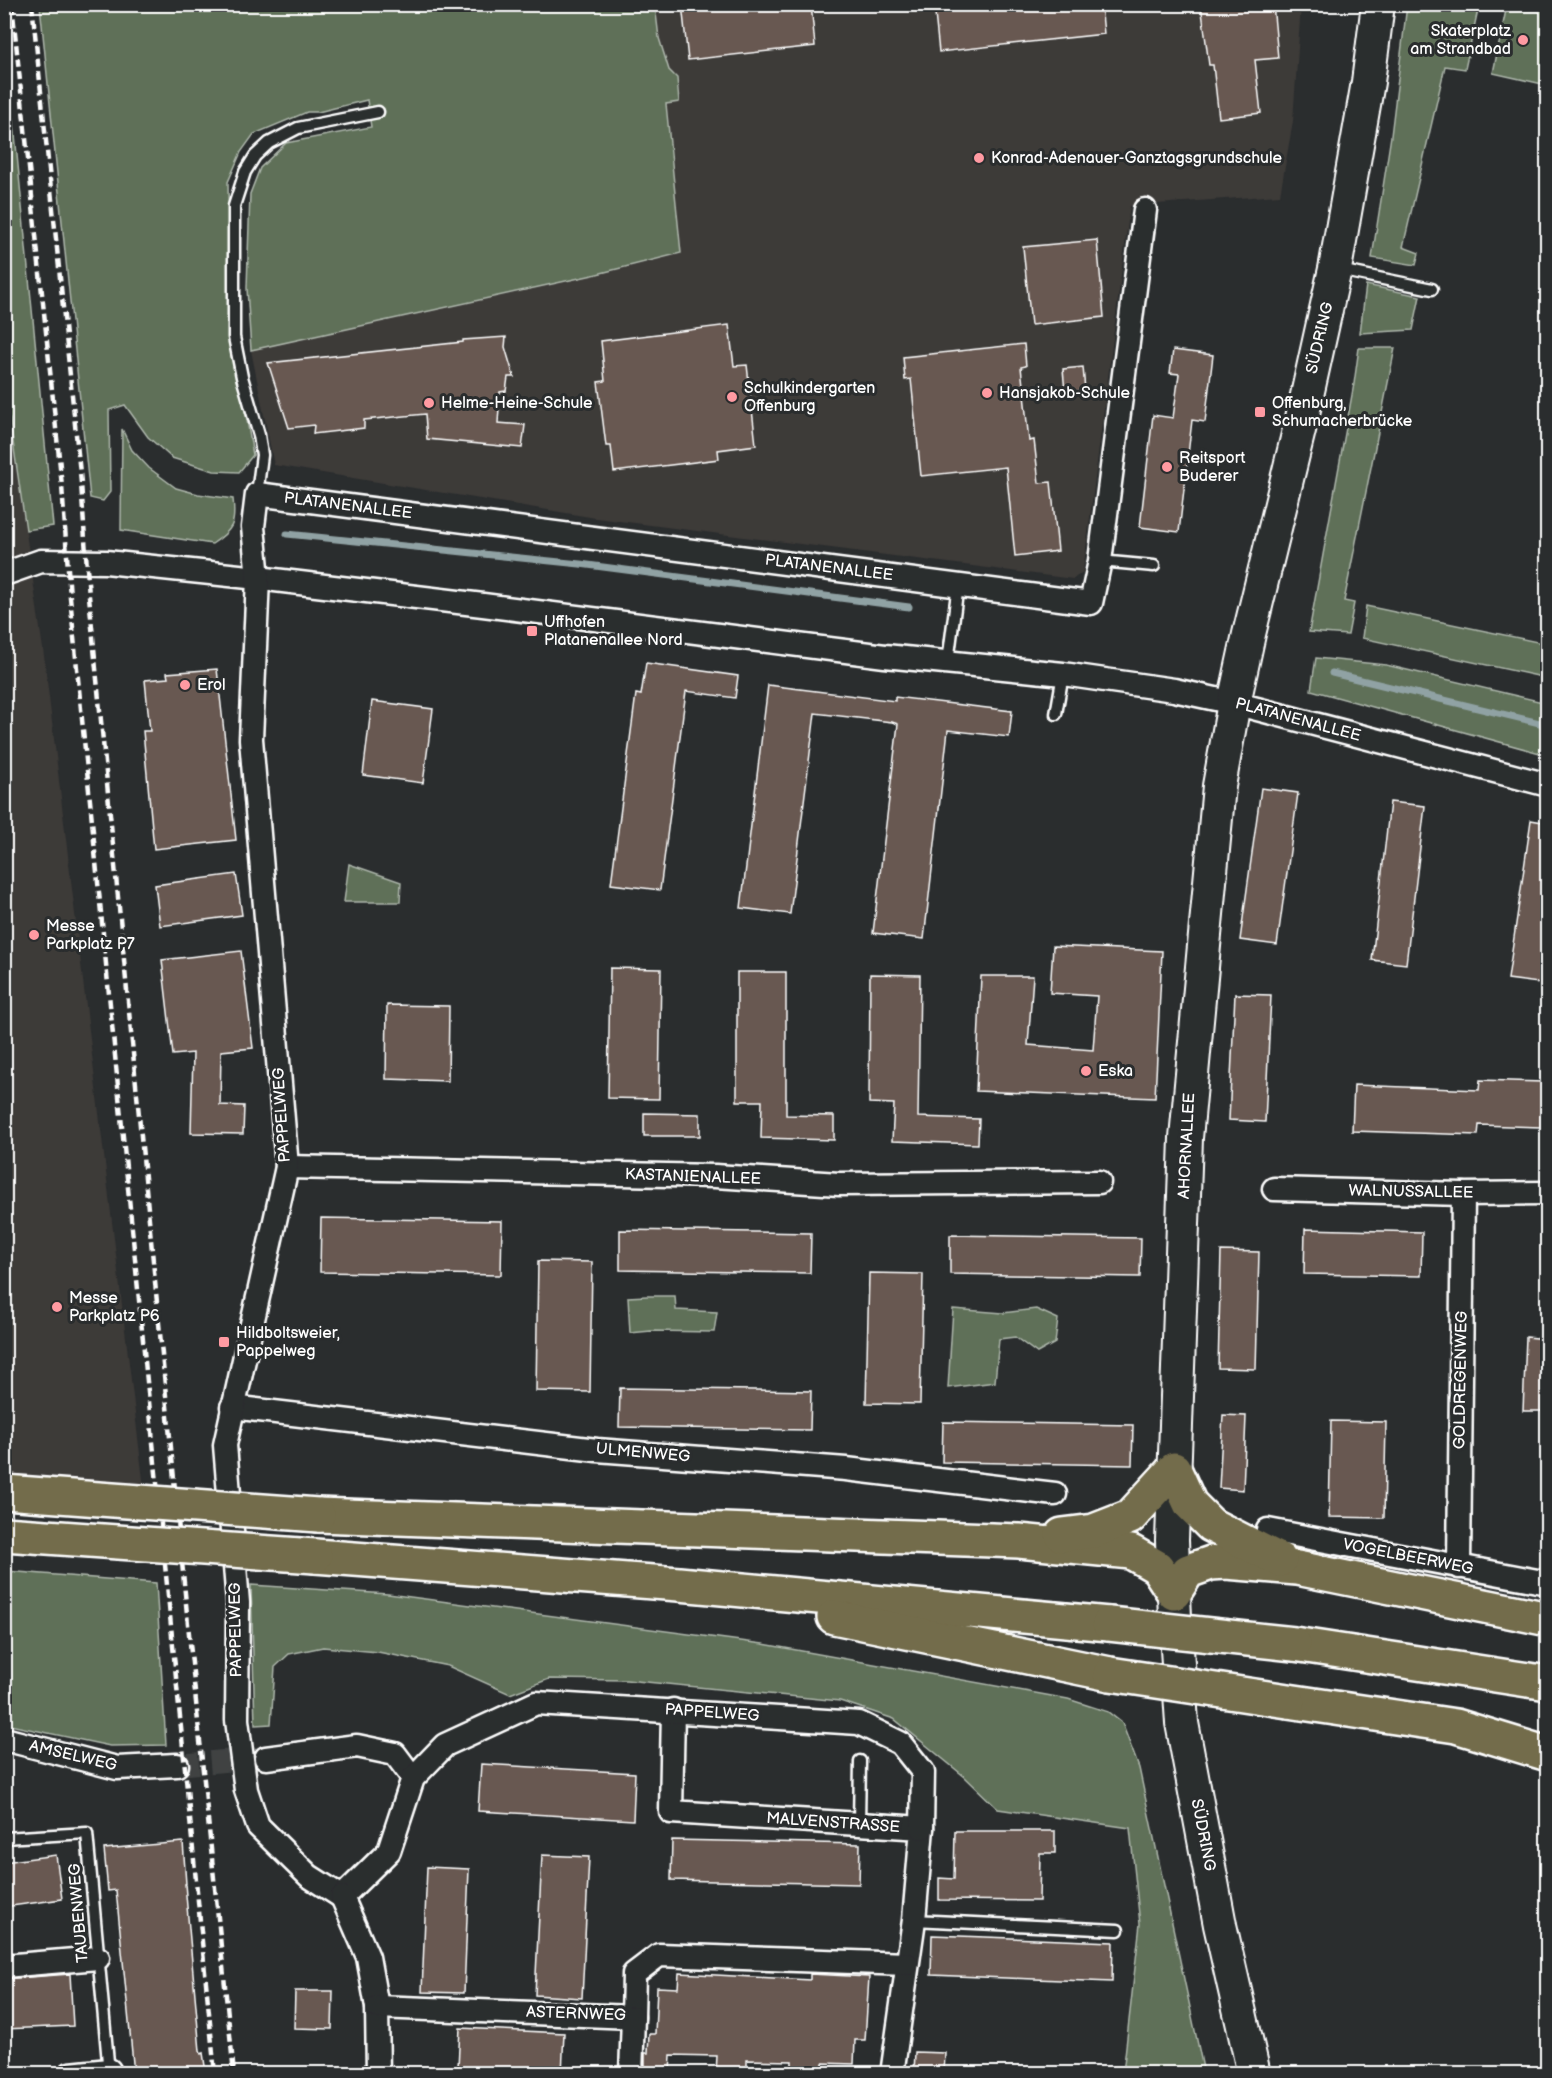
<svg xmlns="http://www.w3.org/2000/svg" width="1552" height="2078" font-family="'Balsamiq Sans',sans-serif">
<rect width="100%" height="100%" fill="#2a2d2e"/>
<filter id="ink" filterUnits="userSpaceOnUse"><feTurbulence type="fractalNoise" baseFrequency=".0167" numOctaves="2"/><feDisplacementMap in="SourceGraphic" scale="12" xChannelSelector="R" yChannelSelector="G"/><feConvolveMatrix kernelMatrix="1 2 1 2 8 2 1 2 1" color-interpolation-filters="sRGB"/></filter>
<g filter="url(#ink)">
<g fill="#3d3a38">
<path d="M655 5H1301L1293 121 1280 195 1130 206 1083 572 1073 579 596 518 274 465 251 350 593 275 681 253 666 104 679 102 677 78 669 70 659 38Z"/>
<path d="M4 381 44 656 144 1488 5 1476Z"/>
</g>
<g fill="#5e6f58" stroke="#aeb7ac" stroke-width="1.5">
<path d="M40 5H655L659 38 669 70 677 78 679 102 666 104 681 253 593 275 251 350 247 288 250 194 260 168 286 143 371 127 367 100 318 112H307L254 134 241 152 228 182 230 347 247 420 253 455 239 472 214 471 172 458 148 437 125 405 109 410 110 492 103 501 90 498Z"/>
<path d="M1407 5H1479L1465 69 1445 66 1403 247 1419 253 1416 265 1372 258 1391 136Z"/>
<path d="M1507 5H1547V85L1493 73Z"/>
<path d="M4 21 53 526 26 530 4 381Z"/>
<path d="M1366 285 1420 296 1413 330 1360 333Z"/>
<path d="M1359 348H1395L1344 601 1354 603 1348 635 1309 632 1354 384Z"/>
<path d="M122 429 132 450 149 468 176 488 198 494 233 499C236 524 233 530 212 544L121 530Z"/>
<path d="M1366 606 1547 644V678L1362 638Z"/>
<path d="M1316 658 1386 665 1547 703V755L1311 690Z"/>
<path d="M349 864 401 882 400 902H344Z"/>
<path d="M647 1296H675L676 1310 717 1312 714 1332 651 1331 630 1333 628 1297Z"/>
<path d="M953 1309 1003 1313 1036 1309 1058 1319 1055 1343 1037 1353 1015 1337 999 1339 995 1382 948 1388Z"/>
<path d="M5 1571 156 1583 166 1745 110 1746 5 1724Z"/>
<path d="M251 1585 388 1594 763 1644 1068 1699 1108 1712 1122 1723 1139 1768 1204 2073H1123L1140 1924 1130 1828 998 1809 965 1777 894 1719 840 1701 626 1680 549 1679 510 1694 448 1666 378 1652 323 1647 289 1654 275 1667 271 1724 255 1725Z"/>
</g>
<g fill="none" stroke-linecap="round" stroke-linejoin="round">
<g stroke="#90a2a4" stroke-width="7">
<path d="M287 534 580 564 909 607"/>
<path d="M1332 673 1548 725"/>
</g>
</g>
<g fill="#685851" stroke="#fff" stroke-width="1.5">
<path d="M682 4H811L815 46 688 60Z"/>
<path d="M934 4H1101L1104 34 939 52Z"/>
<path d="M1201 4H1273L1278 58 1255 60 1261 113 1219 118 1213 65H1209Z"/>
<path d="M1097 240 1104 317 1031 325 1023 247Z"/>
<path d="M729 325 734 366 747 365 756 445 718 450 719 459 614 472 611 446H606L598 382 605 381 601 341Z"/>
<path d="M506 337 505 347 514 377H508L506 391 500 392 498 423 525 425 522 448 427 439 425 414 364 420V428L313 434 314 425 289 428 268 363 463 342V340Z"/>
<path d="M1024 344 1026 366 1021 367 1029 441 1034 440 1039 483 1051 482 1058 551 1015 556 1006 467 921 476 911 379 905 380 903 357Z"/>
<path d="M1173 350 1213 355 1205 422 1192 420 1179 532 1140 527 1153 415 1173 418 1179 374 1170 373Z"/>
<path d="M1083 367 1085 390 1065 392 1063 369Z"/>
<path d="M646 663 738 676 735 698 686 691 660 890 611 884 636 694 641 695Z"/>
<path d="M217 669 236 840 154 849 143 731H150L145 680 168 678 167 673Z"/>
<path d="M768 685 895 701V697L1012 711 1009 737 948 730 924 939 873 933 898 724 892 722 815 713 790 914 741 908Z"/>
<path d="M372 701 433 709 423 783 363 775Z"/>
<path d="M1261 788 1298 793 1277 945 1240 940Z"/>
<path d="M1390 802 1425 806 1406 964 1372 960Z"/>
<path d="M1531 820 1548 823V972L1546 984 1508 979Z"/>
<path d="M236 874 242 915 160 926 155 885Z"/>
<path d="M1053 946 1162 951 1155 1098 976 1091 981 976H1033L1028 1045 1093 1050 1097 996 1050 993Z"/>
<path d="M241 951 253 1048 221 1051 220 1105 244 1106 243 1134 191 1133 193 1053 173 1055 162 960Z"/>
<path d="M610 968 661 969 659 1099 608 1098Z"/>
<path d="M737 972H786V1115L834 1116V1140L761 1138 762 1101H737Z"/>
<path d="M870 974 920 975 918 1117 979 1119 978 1144 892 1141 894 1104 869 1103Z"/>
<path d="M1235 994 1271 995 1265 1122 1229 1120Z"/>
<path d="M387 1005 449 1006 448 1081 386 1079Z"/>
<path d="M1480 1080 1543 1082 1541 1127 1479 1125 1478 1135 1352 1131 1354 1085 1479 1090Z"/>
<path d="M644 1113 700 1114V1136H644Z"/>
<path d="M321 1218 502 1221 501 1275 320 1272Z"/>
<path d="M1305 1229 1422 1232 1421 1276 1304 1274Z"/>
<path d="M620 1230 811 1233 810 1273 620 1270Z"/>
<path d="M950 1235 1141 1238 1140 1277 950 1274Z"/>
<path d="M1221 1251 1259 1252 1256 1369 1218 1368Z"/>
<path d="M538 1261 592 1262 590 1392 536 1391Z"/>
<path d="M869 1273 923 1274 920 1404 866 1403Z"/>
<path d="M1526 1337 1548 1339V1411H1523Z"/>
<path d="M620 1388 811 1391 810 1430 619 1427Z"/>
<path d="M1223 1415 1246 1416 1243 1490 1219 1488Z"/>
<path d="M1331 1421 1386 1422 1384 1518 1329 1517Z"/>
<path d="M943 1422 1133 1425 1132 1465 942 1462Z"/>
<path d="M481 1764 635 1773 633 1820 478 1811Z"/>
<path d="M955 1831H1055V1853H1040L1039 1901 939 1900V1878L954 1879Z"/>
<path d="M672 1840 860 1844 859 1884 671 1880Z"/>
<path d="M183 1842 186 1884H185L200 2051 201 2054 203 2053 206 2073H134L116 1890 108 1891 104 1849Z"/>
<path d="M56 1855 62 1899 4 1907V1862Z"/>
<path d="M542 1855 589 1857 582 1998 535 1995Z"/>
<path d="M427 1867 469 1869 464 1993 422 1992Z"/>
<path d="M932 1935 1113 1942 1112 1982 931 1975Z"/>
<path d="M679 1973 810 1980V1974L869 1977 865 2040H855L854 2064 823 2063V2073H792V2061L747 2060V2073H716L717 2056 671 2055 670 2073H645V2053H648L649 2034H655L657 1987 678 1988Z"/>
<path d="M70 1974 73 2026 4 2029V1979Z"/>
<path d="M295 1991H333L332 2029 294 2028Z"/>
<path d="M460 2028 564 2033 562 2073H522L523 2070 458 2067Z"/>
<path d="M915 2052 945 2053 944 2073H914Z"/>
</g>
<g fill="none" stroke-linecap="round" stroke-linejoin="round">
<path stroke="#3f4243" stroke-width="22" stroke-dasharray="22 11" stroke-linecap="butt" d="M177 1765 259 1758"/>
<defs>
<g id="lane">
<path d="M1339 270 1432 289"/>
<path d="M257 494 262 455 259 435 242 377 234 337V206L245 172 255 156 269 143 298 128 378 112"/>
<path d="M1100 561 1154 566"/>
<path d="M948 662 958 585"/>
<path d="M1056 714 1063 674"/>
<path d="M859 1824 860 1761"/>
<path d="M4 1838 87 1833 109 2073"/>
<path d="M914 1920 1118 1930"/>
</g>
<g id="street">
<path d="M4 574 41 561 106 562 258 578 483 605 885 656 1063 674 1174 690 1234 703 1548 785"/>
<path d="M287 1167 715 1176 839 1184 1099 1182"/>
<path d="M1274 1189 1463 1194 1548 1193"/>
<path d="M232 1407 597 1450 846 1469 1055 1494"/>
<path d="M1268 1530 1548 1583"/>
<path d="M1459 1567 1463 1194"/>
<path d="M673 1710 671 1812 922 1828 914 1920 892 2074"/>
<path d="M4 1739 117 1768 177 1765"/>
<path d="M266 1758 357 1746 395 1754 413 1778"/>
<path d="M342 1897 309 1876 258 1826 246 1790 237 1720 238 1603 225 1445 287 1167 251 739 258 578 253 527 257 494 1091 603 1100 561 1145 210"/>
<path d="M342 1897 389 1851 413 1778 445 1745 536 1703 859 1723 900 1743 923 1772 922 1828"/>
<path d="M342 1897 368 1957 377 2007 378 2074"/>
<path d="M4 1966 98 1958"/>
<path d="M377 2007 633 2017 634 1974 659 1955 907 1964"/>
<path d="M70 2074 109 2070"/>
<path d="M631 2074 633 2017"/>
</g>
<path id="secondary" d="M1254 2074 1220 1925 1182 1723 1175 1619 1172 1540 1186 1138 1219 786 1234 703 1249 634 1302 418 1335 269 1368 82 1378 4"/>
<g id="highway">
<path d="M318 1515 1019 1541 1131 1552 1157 1567 1174 1593 1188 1571 1211 1563 1226 1562 1297 1568 1548 1619"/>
<path d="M1062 1535 1094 1531 1130 1517 1174 1469 1190 1504 1211 1525 1280 1560"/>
<path d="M315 1556 679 1584 1109 1624"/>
<path d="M834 1617 1110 1674"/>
<path d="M1294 1644 1548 1683"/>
<path d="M1288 1701 1456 1726 1548 1754"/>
</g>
</defs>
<use href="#lane" stroke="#fff" stroke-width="15"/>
<use href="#street" stroke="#fff" stroke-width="27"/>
<use href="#secondary" stroke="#fff" stroke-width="36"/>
<use href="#highway" stroke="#fff" stroke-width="38"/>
<use href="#lane" stroke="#2a2d2e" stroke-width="10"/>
<use href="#street" stroke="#2a2d2e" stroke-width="22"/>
<use href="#secondary" stroke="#2a2d2e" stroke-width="32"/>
<use href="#highway" stroke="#736c4b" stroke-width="33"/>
<g stroke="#fff" stroke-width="4.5" stroke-dasharray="9 4.5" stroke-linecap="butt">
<path d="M12 4 62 486 70 597 215 2074"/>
<path d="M32 4 81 483 89 596 187 1614 234 2074"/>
</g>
<defs>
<g id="highway-bridge">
<path d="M4 1492 318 1515"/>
<path d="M4 1534 315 1556"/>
<path d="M1109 1624 1294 1644"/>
<path d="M1110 1674 1288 1701"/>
</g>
</defs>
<use href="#highway-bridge" stroke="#fff" stroke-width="38" stroke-linecap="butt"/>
<use href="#highway-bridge" stroke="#736c4b" stroke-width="33"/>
</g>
</g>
<g fill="#ff9aa2" stroke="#2a2d2e" stroke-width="2">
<circle cx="1523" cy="40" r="6"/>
<circle cx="979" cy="158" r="6"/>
<circle cx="987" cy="393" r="6"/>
<circle cx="732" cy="397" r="6"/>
<circle cx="429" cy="403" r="6"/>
<rect x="1254" y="406" width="12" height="12" rx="3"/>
<circle cx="1167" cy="467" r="6"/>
<rect x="526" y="625" width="12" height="12" rx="3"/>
<circle cx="185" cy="685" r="6"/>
<circle cx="34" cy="935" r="6"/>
<circle cx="1086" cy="1071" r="6"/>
<circle cx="57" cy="1307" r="6"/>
<rect x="218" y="1336" width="12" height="12" rx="3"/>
</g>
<g text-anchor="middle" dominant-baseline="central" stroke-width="6" stroke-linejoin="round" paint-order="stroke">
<g font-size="16" fill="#fff" stroke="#2a2d2e" text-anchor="start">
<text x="1511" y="31" text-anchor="end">Skaterplatz<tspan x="1511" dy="18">am Strandbad</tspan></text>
<text x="991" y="158">Konrad-Adenauer-Ganztagsgrundschule</text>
<text x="744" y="388">Schulkindergarten<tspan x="744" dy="18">Offenburg</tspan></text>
<text x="999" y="393">Hansjakob-Schule</text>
<text x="441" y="403">Helme-Heine-Schule</text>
<text x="1272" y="403">Offenburg,<tspan x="1272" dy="18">Schumacherbrücke</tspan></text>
<text x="1179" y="458">Reitsport<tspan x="1179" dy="18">Buderer</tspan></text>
<text x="544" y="622">Uffhofen<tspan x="544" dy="18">Platanenallee Nord</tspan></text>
<text x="197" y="685">Erol</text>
<text x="46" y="926">Messe<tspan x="46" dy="18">Parkplatz P7</tspan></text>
<text x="1098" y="1071">Eska</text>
<text x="69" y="1298">Messe<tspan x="69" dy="18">Parkplatz P6</tspan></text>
<text x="236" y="1333">Hildboltsweier,<tspan x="236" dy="18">Pappelweg</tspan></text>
</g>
<g font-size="16" fill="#fff" stroke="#2a2d2e">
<text transform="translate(1320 338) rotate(-77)">SÜDRING</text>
<text transform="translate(348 506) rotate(7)">PLATANENALLEE</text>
<text transform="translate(829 568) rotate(7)">PLATANENALLEE</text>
<text transform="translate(1298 720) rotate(15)">PLATANENALLEE</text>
<text transform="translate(282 1115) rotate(-94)">PAPPELWEG</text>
<text transform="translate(1187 1146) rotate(-87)">AHORNALLEE</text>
<text transform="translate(693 1177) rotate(2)">KASTANIENALLEE</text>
<text transform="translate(1411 1192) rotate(1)">WALNUSSALLEE</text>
<text transform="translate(1461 1380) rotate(-89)">GOLDREGENWEG</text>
<text transform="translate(643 1453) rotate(5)">ULMENWEG</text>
<text transform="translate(1408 1557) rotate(11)">VOGELBEERWEG</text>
<text transform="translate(236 1630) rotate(-91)">PAPPELWEG</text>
<text transform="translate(712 1713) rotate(4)">PAPPELWEG</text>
<text transform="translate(73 1756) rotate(13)">AMSELWEG</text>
<text transform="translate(833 1823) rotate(4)">MALVENSTRASSE</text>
<text transform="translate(1203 1835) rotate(79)">SÜDRING</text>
<text transform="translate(79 1913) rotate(-95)">TAUBENWEG</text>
<text transform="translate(576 2014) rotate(2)">ASTERNWEG</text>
</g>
</g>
<rect width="1552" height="2078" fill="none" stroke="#2a2d2e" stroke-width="24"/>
<rect x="12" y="12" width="1528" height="2054" fill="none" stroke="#fff" stroke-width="2" filter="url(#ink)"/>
</svg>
